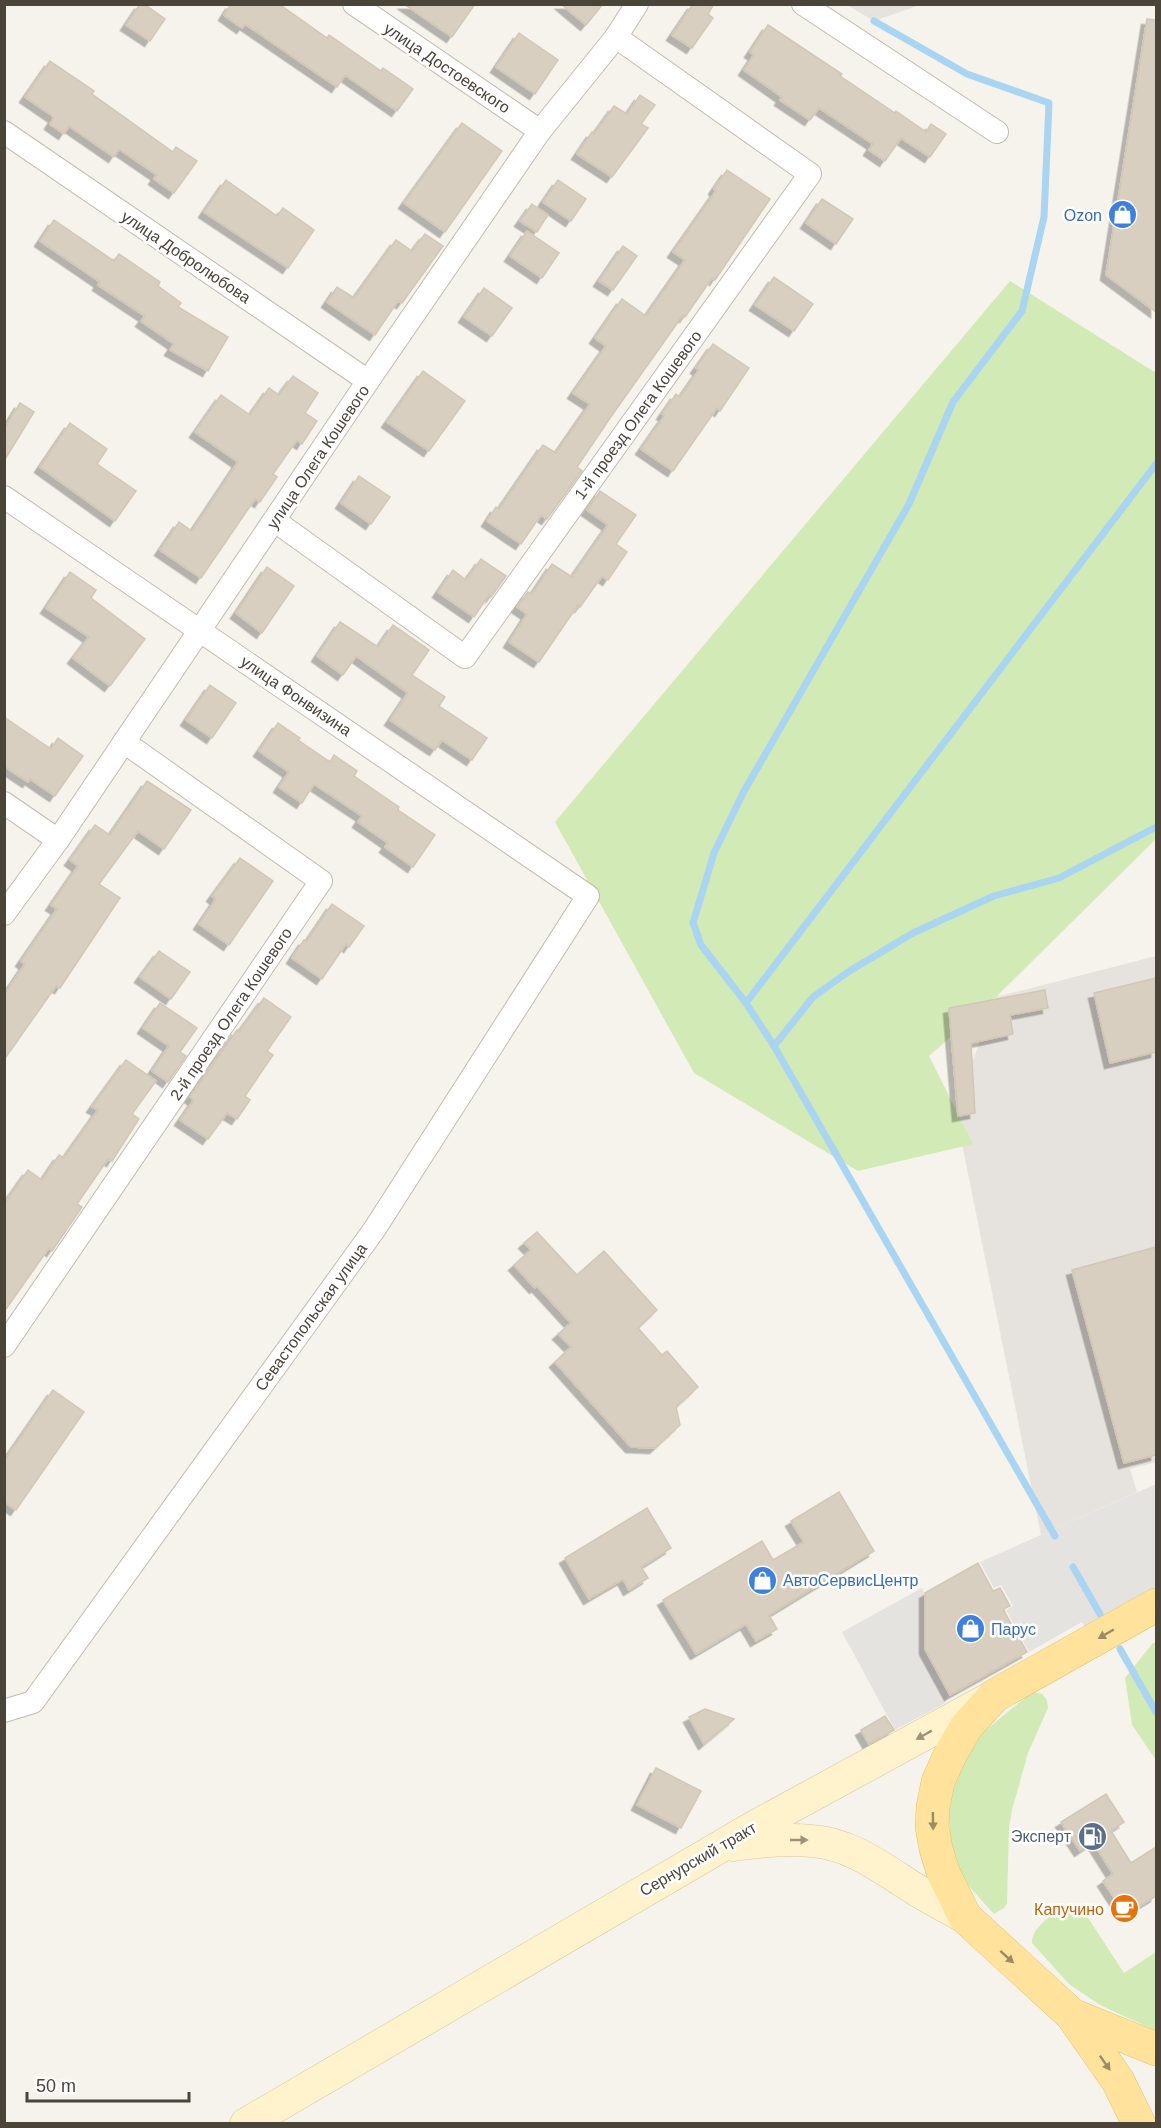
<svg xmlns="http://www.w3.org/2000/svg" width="1161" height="2128" font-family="Helvetica,sans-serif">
<defs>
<filter id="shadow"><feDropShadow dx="-5.5" dy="5.5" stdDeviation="0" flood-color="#0004"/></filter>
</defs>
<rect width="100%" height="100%" fill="#f6f3ec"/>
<g fill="#e6e2dd">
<path d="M847 5H920L874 21Z"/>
<path d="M1156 956V1462L1130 1469 1137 1492 1041 1535 955 1109 996 997Z"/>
</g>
<g fill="#d2eab5">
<path d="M1010 281 1156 373V839L996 997 929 1056 973 1144 858 1171 694 1073 555 822Z"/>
<path d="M1156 1642V1760L1132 1725 1125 1678 1152 1644Z"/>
<path d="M1033 1692 1042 1694 1047 1700 1048 1708 1028 1753 1012 1810 1009 1828 1007 1904 1004 1908 994 1914C982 1900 965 1884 957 1867 952 1854 950 1835 949 1821 946 1755 987 1728 1033 1692Z"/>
<path d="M1074 1904 1081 1907 1124 1973 1156 1952V2031L1100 2005 1069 1984 1032 1943C1030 1927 1060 1908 1074 1904Z"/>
</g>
<g fill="#e5e3e0">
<path d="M1156 1484V1588L1086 1628 1082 1622 1029 1652 1006 1610 1013 1606 1001 1585 994 1588 980 1562Z"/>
<path d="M922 1588 924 1593V1649L949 1695 945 1703 895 1730 842 1632Z"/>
</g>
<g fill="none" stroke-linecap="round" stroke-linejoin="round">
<g stroke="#a9d4f2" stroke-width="7">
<path d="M697 934 701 945 746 1003 774 1046 1055 1536"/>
<path d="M698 936 693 923 714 853 743 793 909 504 953 402 1022 311 1044 217 1049 103 967 74 874 21"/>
<path d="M746 1003 1156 464"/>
<path d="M774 1046 813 997 848 972 913 933 994 896 1059 878 1156 827"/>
<path d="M1073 1567 1100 1614"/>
<path d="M1120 1649 1156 1712"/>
</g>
</g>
<g fill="#d8cfc1" stroke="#d3c7b4" stroke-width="1.5" filter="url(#shadow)">
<path d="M140 4H144L165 19 150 41 126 25Z"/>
<path d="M231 4H279L327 38 329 35 381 71 383 68 413 89 397 111 345 75 337 87 245 24 242 28 224 15Z"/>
<path d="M404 4H475L452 37Z"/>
<path d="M561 4H603L586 25Z"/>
<path d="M693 4H714L708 14 713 18 692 48 672 35Z"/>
<path d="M1147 19 1156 20V312L1106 275Z"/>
<path d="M768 25 842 74 840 76 895 113 896 111 926 132 931 124 946 134 930 157 901 138 885 161 869 150 873 144 819 108 810 120 780 100 782 97 744 70 754 55 750 52Z"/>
<path d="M519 33 558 60 535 94 496 67Z"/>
<path d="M50 61 94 91 92 94 173 152 176 147 197 161 174 193 154 179 157 175 119 149 114 157 69 126 64 134 50 124 54 117 25 97Z"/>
<path d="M640 95 655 105 641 124 648 128 612 177 577 154 592 132 594 134 614 106 627 114Z"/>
<path d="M462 123 502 151 445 232 404 203Z"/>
<path d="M727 170 770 199 715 280 712 278 685 317 683 315 610 418 577 467 582 471 547 519 541 515 521 544 487 521 496 507 499 509 543 445 556 453 590 404 573 393 606 346 595 338 622 299 646 316 685 260 673 252 716 191 714 189Z"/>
<path d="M226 180 277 216 283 208 314 230 288 268 204 212Z"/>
<path d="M558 180 586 199 571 221 543 202Z"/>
<path d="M822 199 853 219 836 244 806 223Z"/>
<path d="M532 204 548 215 537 232 520 221Z"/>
<path d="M54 220 114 261 119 254 160 282 158 286 181 303 178 307 228 337 208 371 170 350 174 344 141 321 145 316 98 285 100 282 40 241Z"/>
<path d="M527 231 559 253 542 278 510 256Z"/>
<path d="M425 234 443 246 402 303 398 301 375 335 327 302 337 287 354 298 396 240 412 251Z"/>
<path d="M623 246 637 256 613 290 599 281Z"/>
<path d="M774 277 813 304 794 331 755 305Z"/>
<path d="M484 288 512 308 492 336 464 317Z"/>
<path d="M713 344 749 368 720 411 717 408 673 471 641 449 665 415 662 414 676 394 680 397 699 370 696 368Z"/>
<path d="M423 371 465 401 429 451 387 422Z"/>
<path d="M293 376 318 393 305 413 317 421 302 444 297 440 273 474 277 477 260 502 255 499 201 578 160 550 179 522 192 531 238 462 195 432 221 395 250 415 269 388 279 395Z"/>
<path d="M20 403 34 412 4 461V429Z"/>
<path d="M70 423 107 449 97 464 136 491 115 521 40 467Z"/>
<path d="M359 476 390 497 371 524 341 503Z"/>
<path d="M600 491 636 515 616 544 627 552 608 580 602 576 580 607 578 605 539 662 509 642 527 614 517 607 528 592 532 594 552 564 572 577 608 525 587 510Z"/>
<path d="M481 559 506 576 491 597 489 595 474 617 438 592 453 570 466 580Z"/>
<path d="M267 567 294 586 262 633 236 613Z"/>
<path d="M70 572 96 590 91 598 145 639 110 686 73 658 89 637 46 608Z"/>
<path d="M340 622 378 647 393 625 429 650 412 675 445 697 439 706 487 738 472 760 442 740 435 750 390 720 408 693 356 656 343 675 317 656Z"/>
<path d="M210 685 236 703 212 738 186 720Z"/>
<path d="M4 717 51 749 58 738 83 756 55 796 30 779 28 782 4 766Z"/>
<path d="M278 723 300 738 298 740 330 762 334 755 357 771 354 776 399 807 398 810 435 835 413 867 385 847 388 843 358 822 362 816 314 784 302 803 279 787 289 772 259 751Z"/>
<path d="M147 781 191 810 164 849 138 831 99 884 120 898 60 988 56 986 4 1060V995L25 964 21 961 57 909 51 905 78 866 70 860 95 825 110 835Z"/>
<path d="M240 858 273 881 229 945 199 924 216 899 212 896Z"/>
<path d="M332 904 364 926 349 947 346 944 322 979 292 958 304 940 307 941Z"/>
<path d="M159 951 190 972 171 999 140 977Z"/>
<path d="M1156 978V1052L1110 1063 1094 993Z"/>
<path d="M1045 990 1048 1008 1010 1015 1013 1034 971 1043 975 1113 958 1116 949 1008Z"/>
<path d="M264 998 291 1017 267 1051 273 1055 245 1096 250 1100 237 1119 227 1113 208 1139 180 1120 194 1100 190 1097 208 1071 237 1030 239 1032Z"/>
<path d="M160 1003 197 1028 180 1052 186 1056 168 1082 152 1071 169 1046 143 1028Z"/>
<path d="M126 1060 156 1081 132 1114 139 1119 112 1161 108 1159 77 1204 82 1207 52 1251 49 1248 4 1312V1204L28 1170 42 1180 59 1155 64 1158 98 1110 92 1107Z"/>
<path d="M537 1232 577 1275 604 1251 657 1310 638 1328 662 1355 667 1351 698 1387 676 1407 680 1425 655 1448 631 1447 555 1362 571 1347 558 1334 571 1323 537 1286 535 1288 514 1265 531 1250 524 1243Z"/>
<path d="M1156 1247V1455L1124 1463 1072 1270Z"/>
<path d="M53 1390 84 1412 16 1510 4 1502V1461Z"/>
<path d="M839 1492 874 1551 769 1615 777 1629 756 1641 746 1624 696 1654 663 1600 762 1541 773 1560 804 1542 791 1521Z"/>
<path d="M647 1508 671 1548 641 1567 648 1578 629 1590 623 1579 589 1599 565 1558Z"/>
<path d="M978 1563 993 1591 1000 1588 1010 1606 1003 1609 1027 1652 950 1695 925 1649V1593Z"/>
<path d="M705 1709 734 1719 704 1744 689 1717Z"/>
<path d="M885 1716 894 1730 869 1744 861 1730Z"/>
<path d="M656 1768 701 1791 681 1828 637 1805Z"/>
<path d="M1106 1794 1124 1822 1111 1831 1131 1863 1156 1847V1896L1125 1915 1103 1881 1113 1874 1093 1842 1080 1851 1061 1822Z"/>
</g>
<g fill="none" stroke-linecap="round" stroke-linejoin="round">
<defs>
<g id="street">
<path d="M354 4 540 131"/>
<path d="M803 4 997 132"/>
<path d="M4 132 368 381"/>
<path d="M4 497 588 896 374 1230 33 1702 4 1711"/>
<path d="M275 521 465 657 810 174 616 37"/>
<path d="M4 803 58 840"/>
<path d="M4 914 58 840 368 381 540 131 616 37 637 4"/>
<path d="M4 1346 321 881 124 742"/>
</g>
<g id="secondary">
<path d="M733 1845C759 1842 786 1838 812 1841 854 1844 885 1871 920 1892 935 1901 950 1909 965 1917"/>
<path d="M246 2124 754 1827 987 1700"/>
</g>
<g id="primary">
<path d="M1072 2015 1156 2049"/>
<path d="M1139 2124 1118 2081 1072 2015 965 1917 943 1872 936 1849 932 1827 933 1807 938 1782 950 1755 966 1727 994 1696 1156 1605"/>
</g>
</defs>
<use href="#street" stroke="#c2bbae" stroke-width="24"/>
<use href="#secondary" stroke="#d6c79b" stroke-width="33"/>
<use href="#primary" stroke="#e6c16a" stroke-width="34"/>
<use href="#street" stroke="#fff" stroke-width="22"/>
<use href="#secondary" stroke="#fff3cd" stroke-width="32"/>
<use href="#primary" stroke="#ffe39c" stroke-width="33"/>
</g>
<defs><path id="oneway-solid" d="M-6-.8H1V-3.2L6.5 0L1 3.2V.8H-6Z" transform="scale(1.5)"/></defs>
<g fill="#9c8c66">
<use href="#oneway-solid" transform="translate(1106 1634) rotate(150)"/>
<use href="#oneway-solid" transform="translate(933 1821) rotate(89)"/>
<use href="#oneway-solid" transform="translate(1007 1957) rotate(42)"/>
<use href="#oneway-solid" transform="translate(1105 2063) rotate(55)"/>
</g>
<g fill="#9c937c">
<use href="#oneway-solid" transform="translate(924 1735) rotate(151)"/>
<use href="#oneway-solid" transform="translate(799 1840)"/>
</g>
<defs>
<symbol id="shop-disc" viewBox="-11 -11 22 22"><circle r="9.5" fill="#3f7fe0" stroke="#fff"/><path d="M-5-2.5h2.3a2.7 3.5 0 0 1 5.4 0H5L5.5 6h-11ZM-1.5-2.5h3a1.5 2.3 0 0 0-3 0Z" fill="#fff"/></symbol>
<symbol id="fuel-disc" viewBox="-11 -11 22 22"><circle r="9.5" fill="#5c6f8a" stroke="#fff"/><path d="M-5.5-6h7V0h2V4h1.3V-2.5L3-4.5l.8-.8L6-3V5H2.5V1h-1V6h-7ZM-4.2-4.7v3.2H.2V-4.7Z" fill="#fff"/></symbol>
<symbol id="cafe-disc" viewBox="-11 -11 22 22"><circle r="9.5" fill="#e8710a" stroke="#fff"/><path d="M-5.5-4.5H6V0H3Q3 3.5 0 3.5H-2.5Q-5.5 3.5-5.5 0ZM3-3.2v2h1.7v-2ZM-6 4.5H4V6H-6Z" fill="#fff"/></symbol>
</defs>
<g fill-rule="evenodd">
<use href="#shop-disc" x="1106" y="198" width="33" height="33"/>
<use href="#shop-disc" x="746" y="1564" width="33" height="33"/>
<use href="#shop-disc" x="954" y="1612" width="33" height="33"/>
<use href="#fuel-disc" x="1076" y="1820" width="33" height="33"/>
<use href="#cafe-disc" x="1108" y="1892" width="33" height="33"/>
</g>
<g text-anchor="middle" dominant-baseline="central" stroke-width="5" stroke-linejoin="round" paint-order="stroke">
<g font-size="16" fill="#4b4439" stroke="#fff">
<text transform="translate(447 68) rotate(34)">улица Достоевского</text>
<text transform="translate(186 257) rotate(34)">улица Добролюбова</text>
<text transform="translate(638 415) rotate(-54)">1-й проезд Олега Кошевого</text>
<text transform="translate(318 457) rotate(-56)">улица Олега Кошевого</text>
<text transform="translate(296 696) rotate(34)">улица Фонвизина</text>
<text transform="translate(231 1014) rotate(-56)">2-й проезд Олега Кошевого</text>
<text transform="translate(311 1317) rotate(-54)">Севастопольская улица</text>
<text transform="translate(698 1859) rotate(-30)">Сернурский тракт</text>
</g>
<g font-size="16" fill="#366cbe" stroke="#fff" text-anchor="start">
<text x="1102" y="215" text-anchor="end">Ozon</text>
<text x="783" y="1580">АвтоСервисЦентр</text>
<text x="991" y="1629">Парус</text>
</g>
<g font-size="16" fill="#4e5e75" stroke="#fff" text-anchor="end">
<text x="1071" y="1836">Эксперт</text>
</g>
<g font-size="16" fill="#c56008" stroke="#fff" text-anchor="end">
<text x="1104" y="1909">Капучино</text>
</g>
</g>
<rect width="1161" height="2128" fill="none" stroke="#4b4439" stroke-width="12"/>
<path d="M27 2092v9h162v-9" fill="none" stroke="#4b4439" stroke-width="3"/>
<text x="36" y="2092" font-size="18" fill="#4b4439" stroke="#ffffff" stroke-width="4.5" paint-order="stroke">50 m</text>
</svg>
